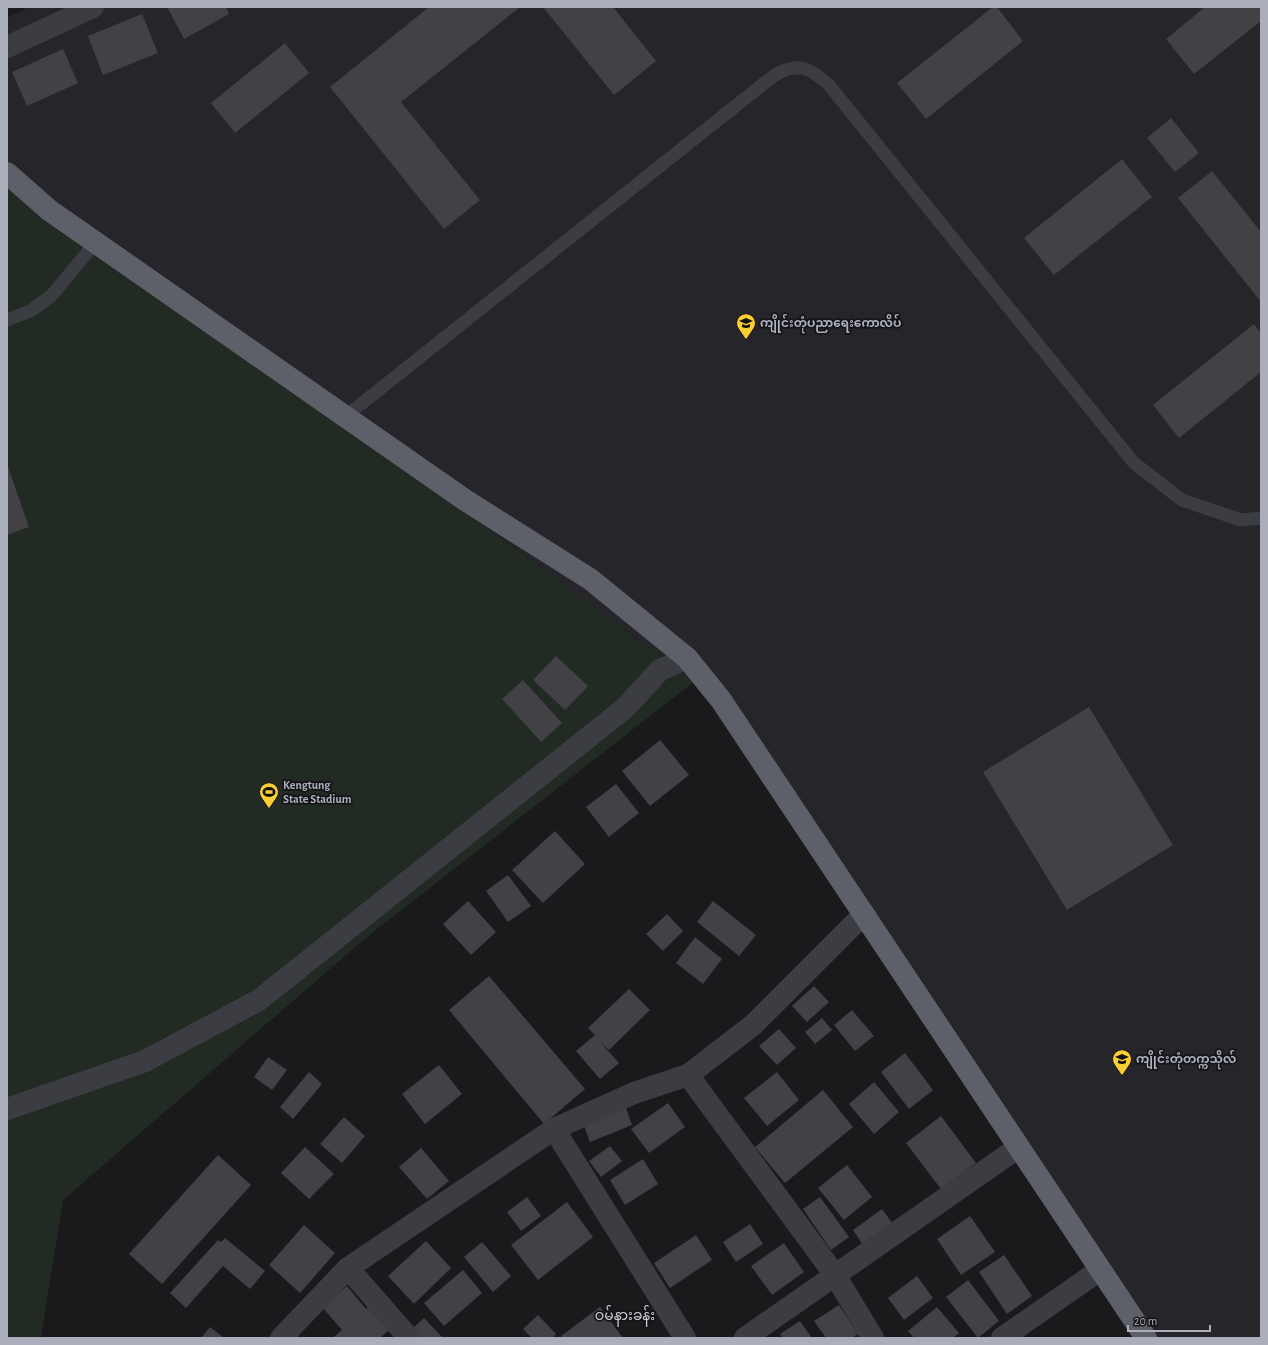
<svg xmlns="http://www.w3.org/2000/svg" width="1268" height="1345" font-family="'Alegreya Sans','Noto Sans Myanmar',sans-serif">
<rect width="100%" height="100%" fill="#1a191c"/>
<path fill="#262529" d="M29 7H1261V1338H1159L809 814 695 681 7 175V18Z"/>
<path fill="#212a23" d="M7 175 695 681 367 937 63 1200 41 1338H7Z"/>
<g fill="#414146">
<path d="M167 7H226L229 14 184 39Z"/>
<path d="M429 7H520L401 102 480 200 444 229 330 87Z"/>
<path d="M543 7H613L656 61 614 95Z"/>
<path d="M993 7H997L1023 41 926 119 897 83Z"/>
<path d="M1205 7H1261V21L1194 74 1166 39Z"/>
<path d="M142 14 158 53 103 75 88 36Z"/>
<path d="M285 43 309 73 235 133 211 103Z"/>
<path d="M63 49 78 83 27 106 12 72Z"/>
<path d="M1171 118 1199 153 1175 172 1147 138Z"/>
<path d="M1122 159 1152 197 1054 275 1024 238Z"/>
<path d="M1212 171 1261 232V302L1178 198Z"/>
<path d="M1254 324 1261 333V372L1179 438 1153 405Z"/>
<path d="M7 464 29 527 7 535Z"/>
<path d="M556 656 588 686 565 710 533 680Z"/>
<path d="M523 680 562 723 541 742 502 699Z"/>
<path d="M1089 707 1173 845 1067 910 983 772Z"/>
<path d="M660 740 689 775 650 806 622 771Z"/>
<path d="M616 784 639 813 609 837 586 807Z"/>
<path d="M555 831 585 864 543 903 512 870Z"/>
<path d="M508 875 531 906 508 922 486 891Z"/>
<path d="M468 901 496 932 471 955 443 924Z"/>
<path d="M713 901 756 935 739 956 697 922Z"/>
<path d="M667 914 683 931 663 951 646 934Z"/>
<path d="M695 937 722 959 703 984 676 963Z"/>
<path d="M489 976 585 1089 544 1124 449 1010Z"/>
<path d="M814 986 829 1002 807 1022 792 1006Z"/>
<path d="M629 989 650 1010 609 1050 601 1043 619 1063 600 1079 576 1051 595 1035 588 1028Z"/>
<path d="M852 1010 874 1036 855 1051 834 1025Z"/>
<path d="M822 1018 832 1030 815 1044 805 1032Z"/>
<path d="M779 1029 796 1048 777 1065 759 1046Z"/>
<path d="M905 1053 933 1090 909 1109 881 1072Z"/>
<path d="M268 1057 287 1070 272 1090 254 1077Z"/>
<path d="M439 1065 462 1094 425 1124 402 1094Z"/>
<path d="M309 1072 322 1084 293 1119 280 1107Z"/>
<path d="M777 1072 799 1100 767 1126 744 1098Z"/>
<path d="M874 1082 899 1112 874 1134 849 1104Z"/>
<path d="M823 1090 853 1127 785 1183 755 1147Z"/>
<path d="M668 1103 685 1127 649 1153 631 1129Z"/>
<path d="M626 1108 632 1125 590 1142 584 1126Z"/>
<path d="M941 1116 976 1163 941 1189 906 1143Z"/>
<path d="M344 1117 365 1136 342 1163 320 1144Z"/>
<path d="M610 1146 622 1161 601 1177 589 1161Z"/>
<path d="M305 1147 334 1174 309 1199 281 1173Z"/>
<path d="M421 1148 449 1181 427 1199 399 1167Z"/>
<path d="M218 1155 251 1185 162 1284 129 1254Z"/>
<path d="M643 1159 658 1184 625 1205 610 1180Z"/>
<path d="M847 1165 872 1197 844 1220 818 1188Z"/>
<path d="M527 1197 541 1216 521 1231 507 1212Z"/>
<path d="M820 1197 849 1237 831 1250 803 1209Z"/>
<path d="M567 1202 593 1237 538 1280 511 1245Z"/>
<path d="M882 1209 895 1227 865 1248 853 1230Z"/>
<path d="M970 1216 995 1252 961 1275 937 1239Z"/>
<path d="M750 1224 763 1244 736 1262 723 1242Z"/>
<path d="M304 1225 335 1253 300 1293 269 1265Z"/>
<path d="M696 1235 712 1260 670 1288 654 1263Z"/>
<path d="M225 1238 265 1271 250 1289 223 1266 186 1308 170 1293 218 1240 221 1242Z"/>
<path d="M426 1241 451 1268 414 1304 388 1276Z"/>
<path d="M482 1242 511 1276 493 1292 464 1257Z"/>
<path d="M784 1243 804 1272 772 1295 751 1266Z"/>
<path d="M1004 1255 1032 1296 1007 1314 979 1272Z"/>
<path d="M463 1270 482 1293 444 1326 424 1303Z"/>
<path d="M917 1276 933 1298 904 1320 888 1298Z"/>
<path d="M968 1280 999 1321 978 1338 946 1297Z"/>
<path d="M347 1286 366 1309 369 1307 389 1330 380 1338H333L342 1330 322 1307Z"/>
<path d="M839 1305 858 1334 852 1338H826L814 1321Z"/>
<path d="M600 1307 623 1338H562L561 1336Z"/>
<path d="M937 1307 959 1333 953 1338H914L908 1331Z"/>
<path d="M538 1315 556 1334 552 1338H532L523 1329Z"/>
<path d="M424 1318 443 1338H421L412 1329Z"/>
<path d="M800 1321 812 1338H783L780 1334Z"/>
<path d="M210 1327 224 1338H201Z"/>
</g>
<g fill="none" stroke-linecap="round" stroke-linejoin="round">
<g stroke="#3c3c43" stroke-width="13">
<path d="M7 320 32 310 52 295 96 242"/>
<path d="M346 416 772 77C797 61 809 67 829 85L1134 463 1182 500 1241 520 1261 518"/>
</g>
<g stroke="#3c3c43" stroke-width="22">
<path d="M7 47 93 7"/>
<path d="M688 1075 835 1275 873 1338"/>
<path d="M7 1109 145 1061 259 1000 625 708 660 670 687 658"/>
<path d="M554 1129 685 1338"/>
<path d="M348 1268 409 1338"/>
<path d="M281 1338 348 1268 554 1129 634 1093 688 1075 753 1025 864 914"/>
<path d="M745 1338 1019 1147"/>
<path d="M1002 1338 1100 1270"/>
</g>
<path stroke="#5e6069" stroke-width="22" d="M7 173 49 210 465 500 590 579 687 658 721 700 1146 1338"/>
</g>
<defs>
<symbol id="university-pin" viewBox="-11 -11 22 30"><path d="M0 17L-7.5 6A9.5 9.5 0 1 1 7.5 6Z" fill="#face33" stroke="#151417"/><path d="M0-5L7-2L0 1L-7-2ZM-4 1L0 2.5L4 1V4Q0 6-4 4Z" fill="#111"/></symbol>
<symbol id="stadium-pin" viewBox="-11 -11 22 30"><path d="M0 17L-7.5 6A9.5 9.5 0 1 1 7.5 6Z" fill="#face33" stroke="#151417"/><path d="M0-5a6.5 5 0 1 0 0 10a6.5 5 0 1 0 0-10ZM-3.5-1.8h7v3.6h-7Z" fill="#111"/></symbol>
</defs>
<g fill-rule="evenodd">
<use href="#university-pin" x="735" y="312" width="22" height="30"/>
<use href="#stadium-pin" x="258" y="781" width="22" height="30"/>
<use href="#university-pin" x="1111" y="1048" width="22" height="30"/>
</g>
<g text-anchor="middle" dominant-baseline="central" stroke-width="3.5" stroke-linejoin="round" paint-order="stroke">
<g font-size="12" font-weight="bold" fill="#abafbc" stroke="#151417" text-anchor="start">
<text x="760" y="323">ကျိုင်းတုံပညာရေးကောလိပ်</text>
<text x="283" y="785">Kengtung<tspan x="283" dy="14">State Stadium</tspan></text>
<text x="1136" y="1059">ကျိုင်းတုံတက္ကသိုလ်</text>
</g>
<g font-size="14" fill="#cdced8" stroke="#151417">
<text x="625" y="1316">ဝမ်နားခန်း</text>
</g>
</g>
<rect width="1268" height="1345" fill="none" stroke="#abafbc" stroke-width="16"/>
<path d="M1128 1325v6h82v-6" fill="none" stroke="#abafbc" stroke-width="2"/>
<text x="1134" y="1325" font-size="12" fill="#abafbc" stroke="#151417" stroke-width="3" paint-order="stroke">20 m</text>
</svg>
